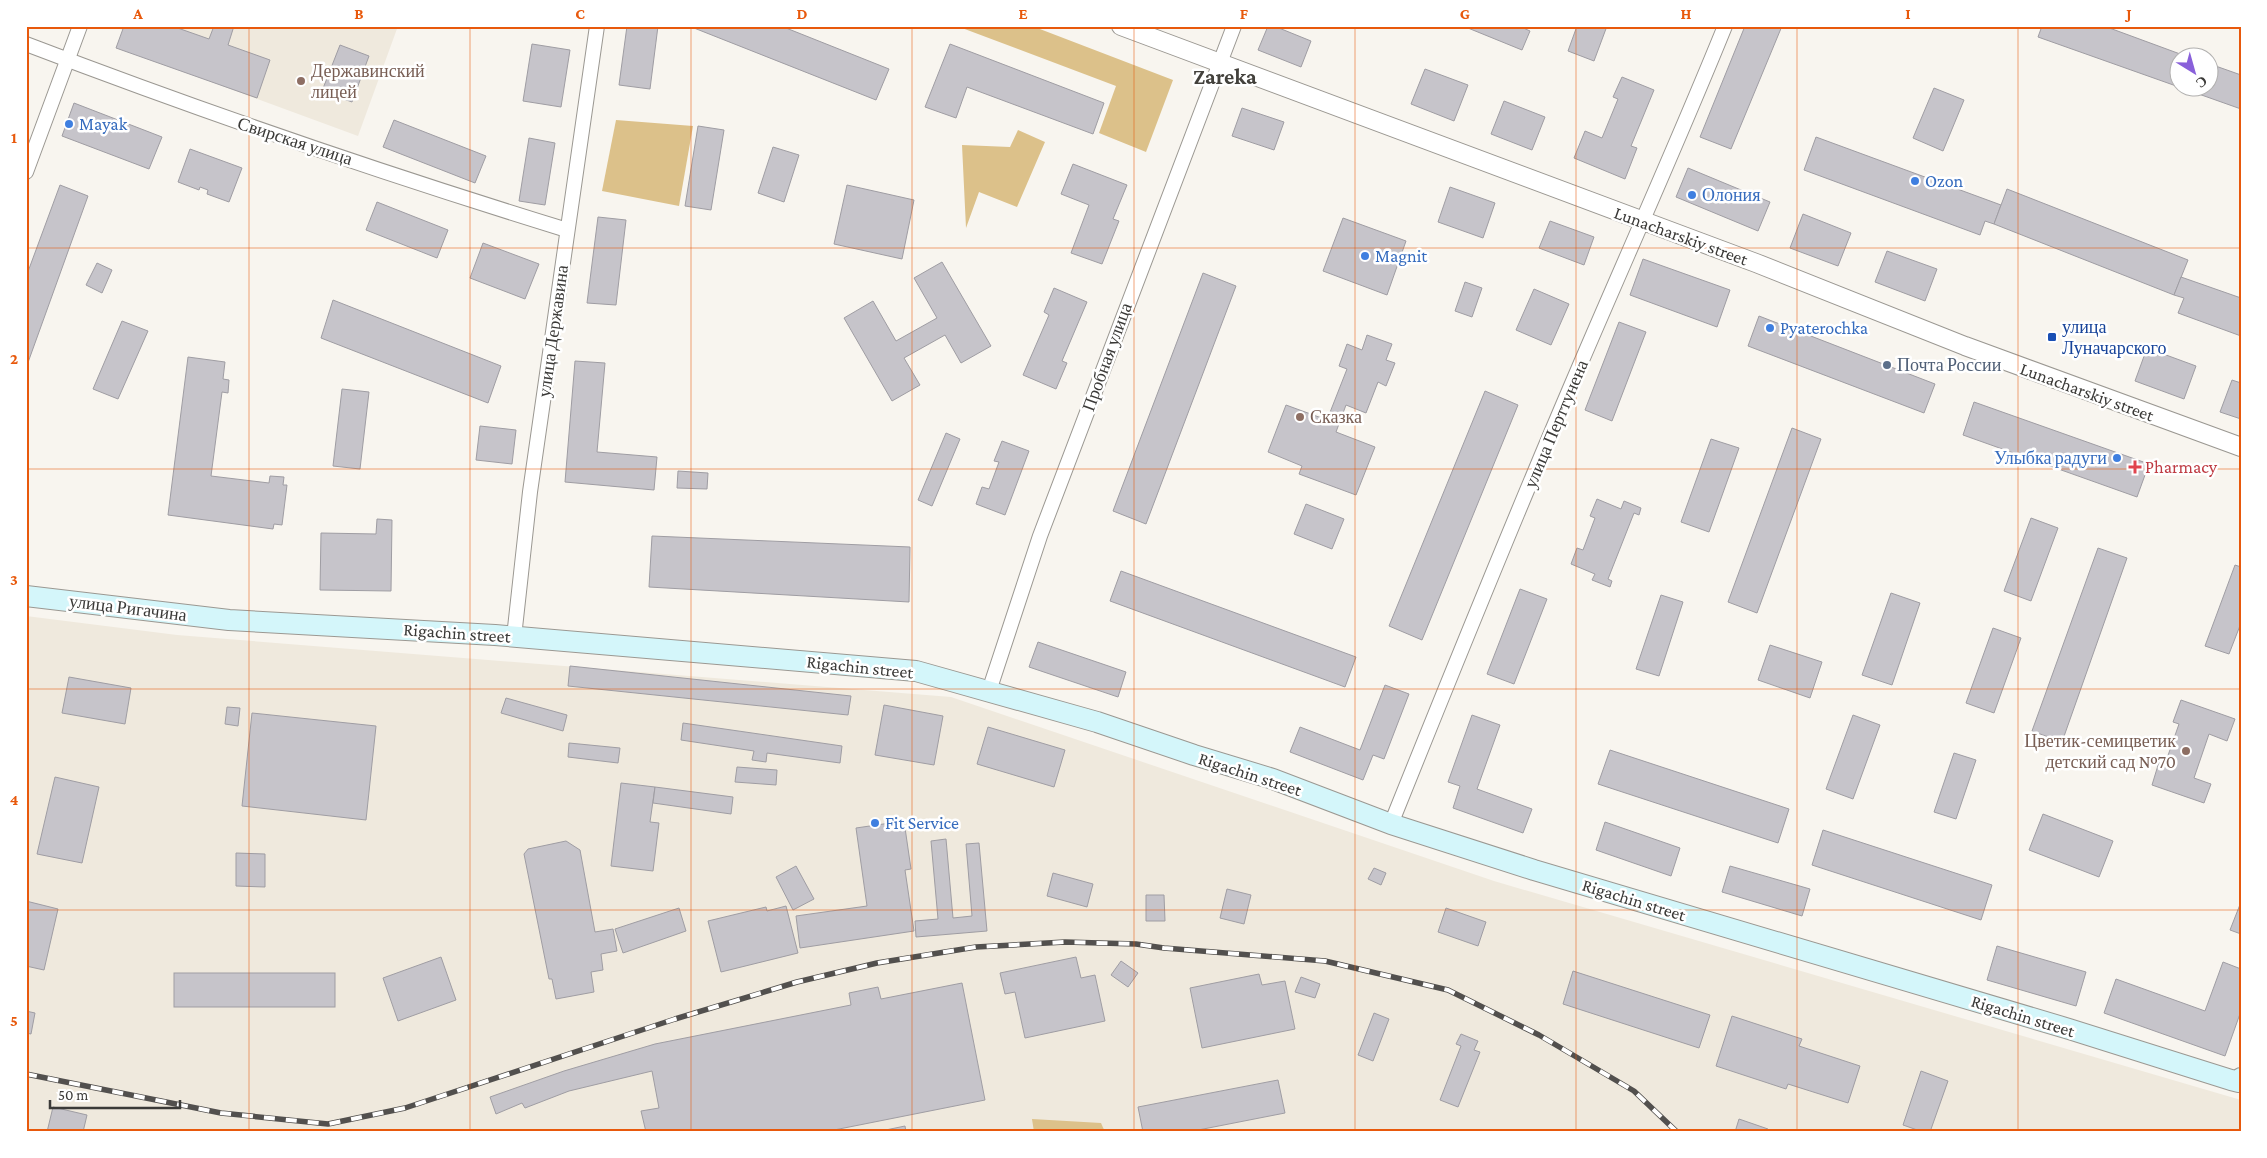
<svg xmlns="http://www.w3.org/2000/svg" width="2267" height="1158" font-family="'Crimson Pro',serif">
<rect width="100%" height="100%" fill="#f8f5ef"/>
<g fill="#efe9dd">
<path d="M122 26H398L358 136 222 86 225 77 120 29Z"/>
<path d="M26 616 177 635 951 697 1494 881 2241 1100V1132H26Z"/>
</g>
<g fill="#dcc18a">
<path d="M962 26H1032L1173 80 1146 152 1099 133 1116 86 962 28Z"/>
<path d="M616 120 693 126 679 206 602 191Z"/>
<path d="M1018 130 1045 142 1017 207 979 192 966 228 962 145 1010 147Z"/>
<path d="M1032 1119 1101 1123 1105 1132H1034Z"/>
</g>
<g fill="#c6c4ca" stroke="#9f9da3">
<path d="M124 26H172L209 39 214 26H234L228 45 270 60 257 98 116 48Z"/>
<path d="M627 26H658L650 89 619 85Z"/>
<path d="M695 26H781L889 69 876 100 694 28Z"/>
<path d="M1268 26H1274L1311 41 1301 67 1258 50Z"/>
<path d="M1463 26H1519L1530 31 1522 50Z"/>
<path d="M1577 26H1607L1594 61 1568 51Z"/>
<path d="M1745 26H1782L1731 149 1700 137Z"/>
<path d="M2042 26H2104L2191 58H2180V88H2210V64L2241 75V109L2038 37Z"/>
<path d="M532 44 570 50 561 107 523 101Z"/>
<path d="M950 44 1104 103 1093 134 967 87 956 118 925 107Z"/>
<path d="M340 45 369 56 352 102 322 91Z"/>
<path d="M1425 69 1468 85 1454 121 1411 104Z"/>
<path d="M1622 77 1654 90 1631 146 1637 148 1625 179 1574 158 1585 131 1602 138 1618 99 1613 97Z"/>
<path d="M1934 88 1964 100 1943 151 1913 138Z"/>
<path d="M1504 101 1545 117 1532 150 1491 134Z"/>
<path d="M74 103 162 137 149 169 62 136Z"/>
<path d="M1242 108 1284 122 1274 150 1232 136Z"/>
<path d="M394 120 486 156 475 183 383 147Z"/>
<path d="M698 126 724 130 711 210 685 206Z"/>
<path d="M1816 137 2001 205 1994 224 1985 221 1980 235 1804 170Z"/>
<path d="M529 138 555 143 545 205 519 201Z"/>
<path d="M773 147 799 155 784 202 758 193Z"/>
<path d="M190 149 242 168 229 202 207 194 208 190 200 187 199 190 178 182Z"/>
<path d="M1073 164 1127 185 1113 219 1119 221 1102 264 1071 253 1089 205 1061 194Z"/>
<path d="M1688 168 1770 202 1758 231 1676 197Z"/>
<path d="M60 185 88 196 26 368V277Z"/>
<path d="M847 185 914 200 902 259 834 244Z"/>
<path d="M1450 187 1495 203 1483 238 1438 222Z"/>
<path d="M2007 189 2188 260 2174 295 1994 224Z"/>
<path d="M377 202 448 230 437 258 366 230Z"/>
<path d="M1803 214 1851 233 1838 266 1790 248Z"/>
<path d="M598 217 626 220 616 305 587 303Z"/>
<path d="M1343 218 1406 241 1387 295 1323 271Z"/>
<path d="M1550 221 1594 237 1584 265 1539 248Z"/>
<path d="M483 243 539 264 525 299 470 278Z"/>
<path d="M1887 251 1937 269 1925 301 1875 282Z"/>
<path d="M1643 259 1730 290 1717 327 1630 295Z"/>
<path d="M942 262 991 346 961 363 945 335 904 358 920 385 892 401 844 318 873 301 896 341 937 318 914 278Z"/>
<path d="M97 263 112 270 102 293 86 285Z"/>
<path d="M1203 273 1236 286 1146 524 1113 511Z"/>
<path d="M2181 277 2241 298V336L2178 313 2184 298 2174 295Z"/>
<path d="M1465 282 1482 288 1472 317 1455 311Z"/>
<path d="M1054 288 1087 302 1062 361 1067 363 1056 389 1023 375 1049 315 1044 312Z"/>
<path d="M1534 289 1569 304 1551 345 1516 330Z"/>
<path d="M333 300 501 366 488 403 321 338Z"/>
<path d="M1759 316 1935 384 1924 413 1748 346Z"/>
<path d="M122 321 148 331 118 399 93 389Z"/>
<path d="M1619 322 1646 332 1612 421 1585 410Z"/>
<path d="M1367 335 1392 344 1386 360 1395 363 1386 386 1378 382 1366 413 1346 405 1336 432 1375 447 1356 495 1299 474 1302 466 1268 452 1286 405 1327 420 1347 369 1339 366 1347 344 1362 350Z"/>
<path d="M2147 348 2196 366 2184 399 2135 381Z"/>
<path d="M188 357 225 362 223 379 229 380 228 393 222 392 211 476 269 483 270 476 284 477 283 485H287L282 525 274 524 273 529 168 515Z"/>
<path d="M575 361 605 363 597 452 657 457 654 490 565 482Z"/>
<path d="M2232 380 2241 383V419L2220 412Z"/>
<path d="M342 389 369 392 360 469 333 466Z"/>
<path d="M1485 391 1518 405 1422 640 1389 626Z"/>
<path d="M1974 402 2149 464 2137 497 1963 435Z"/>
<path d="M480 426 516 430 512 464 476 460Z"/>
<path d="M1792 428 1821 439 1757 613 1728 602Z"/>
<path d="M946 433 960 439 932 506 918 500Z"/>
<path d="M1711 439 1739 448 1709 532 1681 522Z"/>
<path d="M1002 441 1029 451 1005 515 976 504 982 487 989 489 999 462 994 461Z"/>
<path d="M678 471 708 473 707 489 677 488Z"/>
<path d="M1597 499 1621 509 1624 501 1641 508 1639 515 1634 513 1608 579 1612 581 1610 587 1592 580 1595 574 1571 564 1577 548 1583 550 1595 518 1590 516Z"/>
<path d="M1306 504 1344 519 1332 549 1294 534Z"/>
<path d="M2031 518 2058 528 2031 601 2004 591Z"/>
<path d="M377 519 392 520 391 591 320 590 321 533 376 534Z"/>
<path d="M652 536 910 547 909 602 649 587Z"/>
<path d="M2098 548 2127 558 2062 742 2032 731Z"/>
<path d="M2235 565 2241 567V623L2229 654 2205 646Z"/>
<path d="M1121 571 1356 657 1345 687 1110 601Z"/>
<path d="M1520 589 1547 599 1514 684 1487 674Z"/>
<path d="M1891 593 1920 603 1892 685 1862 675Z"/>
<path d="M1661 595 1683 602 1659 676 1636 669Z"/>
<path d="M1993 628 2021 638 1994 713 1966 703Z"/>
<path d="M1038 642 1126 672 1118 697 1029 667Z"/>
<path d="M1770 645 1822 662 1810 698 1758 680Z"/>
<path d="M570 666 851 696 848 715 568 686Z"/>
<path d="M69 677 131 688 125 724 62 713Z"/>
<path d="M1385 685 1409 694 1384 759 1373 755 1363 780 1290 752 1300 727 1360 750Z"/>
<path d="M506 698 567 715 563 731 501 713Z"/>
<path d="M2181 700 2235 719 2227 741 2209 734 2194 778 2211 784 2204 803 2152 785 2159 762 2165 764 2179 724 2173 722Z"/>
<path d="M884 705 943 716 934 765 875 755Z"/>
<path d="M227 707 240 708 238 726 225 724Z"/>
<path d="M252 713 376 726 366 820 242 806Z"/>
<path d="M1472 715 1500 725 1477 789 1532 809 1523 833 1453 808 1460 786 1448 782Z"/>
<path d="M1853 715 1880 725 1853 799 1826 789Z"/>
<path d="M683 723 842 746 840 763 767 753 766 762 752 760 754 751 681 740Z"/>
<path d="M988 727 1065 750 1054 787 977 764Z"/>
<path d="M569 743 620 748 618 763 568 757Z"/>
<path d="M1610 750 1789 809 1778 843 1598 784Z"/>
<path d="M1954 753 1976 760 1956 819 1934 812Z"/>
<path d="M737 767 777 770 776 785 735 782Z"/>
<path d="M55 777 99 787 82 863 37 854Z"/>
<path d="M621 783 655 787 650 822 659 823 653 871 611 866Z"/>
<path d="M655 787 733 797 731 814 653 803Z"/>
<path d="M2043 814 2113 841 2099 877 2029 850Z"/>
<path d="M904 821 911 869 905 870 914 931 800 948 796 916 867 906 856 828Z"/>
<path d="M1605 822 1680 848 1671 876 1596 850Z"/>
<path d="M1823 830 1992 885 1981 920 1812 865Z"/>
<path d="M946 839 953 918 972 916 966 844 979 843 987 931 916 937 915 921 938 919 931 841Z"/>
<path d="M566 841 580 850 595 932 613 929 617 951 601 954 603 970 591 972 594 992 556 999 552 979H549L524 854 528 849Z"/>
<path d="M236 853 265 854V887L236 886Z"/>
<path d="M796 866 814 899 793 910 776 877Z"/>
<path d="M1730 866 1810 889 1802 916 1722 892Z"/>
<path d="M1374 868 1386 873 1381 885 1368 879Z"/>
<path d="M1053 873 1093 884 1087 907 1047 896Z"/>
<path d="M1227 889 1251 895 1244 924 1220 918Z"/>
<path d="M1146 895H1164L1165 921H1146Z"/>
<path d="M26 901 58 909 44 970 26 966Z"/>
<path d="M2241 902V934L2230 930Z"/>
<path d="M786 906 798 953 721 972 708 921 766 907 767 911Z"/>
<path d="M679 908 686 931 623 953 615 929Z"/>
<path d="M1446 908 1486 922 1478 946 1438 932Z"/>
<path d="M1997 946 2086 972 2076 1006 1987 980Z"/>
<path d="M441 957 456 1000 398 1021 383 978Z"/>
<path d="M1076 957 1081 978 1095 975 1105 1021 1025 1038 1015 992 1005 994 1000 973Z"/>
<path d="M1121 961 1138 973 1128 987 1111 975Z"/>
<path d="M2223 962 2241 969V1011L2225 1056 2104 1013 2116 979 2205 1011Z"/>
<path d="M1573 971 1710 1015 1699 1048 1563 1004Z"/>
<rect x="174" y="973" width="161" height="34"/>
<path d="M1259 974 1262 985 1285 981 1295 1029 1202 1048 1190 988Z"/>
<path d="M1301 977 1320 984 1315 998 1295 992Z"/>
<path d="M962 983 985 1100 824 1132H646L641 1111 659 1108 652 1071 569 1091 525 1108 522 1103 496 1114 490 1097 564 1071 655 1044 851 1005 849 993 878 987 881 999Z"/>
<path d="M26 1011 35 1013 31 1034 26 1033Z"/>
<path d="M1374 1013 1389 1019 1373 1061 1358 1055Z"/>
<path d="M1732 1016 1802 1039 1799 1046 1860 1066 1848 1103 1788 1084 1786 1089 1716 1066Z"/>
<path d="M1461 1034 1478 1041 1474 1050 1480 1052 1458 1107 1440 1100 1461 1046 1456 1044Z"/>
<path d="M1921 1071 1948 1081 1930 1132H1923L1903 1125Z"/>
<path d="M1278 1080 1285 1113 1188 1132H1143L1138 1107Z"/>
<path d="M53 1107 87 1115 83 1132H47Z"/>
<path d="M1739 1119 1768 1129 1767 1132H1735Z"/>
<path d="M905 1126 906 1132H876Z"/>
</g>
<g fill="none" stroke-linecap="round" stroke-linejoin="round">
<defs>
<g id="minor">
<path d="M26 44C204 112 385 174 567 230"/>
<path d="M26 172 80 26"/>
<path d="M514 637 530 492 597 26"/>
<path d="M989 691 1040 536 1234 26"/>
<path d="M1391 824C1450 677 1509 531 1571 386 1622 266 1676 147 1725 26"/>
</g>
<path id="tertiary" d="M1121 26 1756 263 1965 346 2241 447"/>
<path id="secondary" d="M26 596 229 620 495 635 916 671 1097 722 1194 755 1273 779 1391 824 1534 870 2069 1029 2231 1080 2239 1082 2241 1078"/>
</defs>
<use href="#minor" stroke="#9b9892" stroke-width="16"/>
<use href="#tertiary" stroke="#9b9892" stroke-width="20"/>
<use href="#secondary" stroke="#9b9892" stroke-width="22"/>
<use href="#minor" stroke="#fff" stroke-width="14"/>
<use href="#tertiary" stroke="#fff" stroke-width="18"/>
<use href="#secondary" stroke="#d4f6fa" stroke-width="20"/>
<defs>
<path id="rail" d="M26 1074 221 1113 328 1124 405 1108 675 1019 797 982 877 963 976 947 1065 942 1136 944 1164 948 1325 961 1448 990 1539 1035 1634 1091 1677 1132"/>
</defs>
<use href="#rail" stroke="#52504e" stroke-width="5.5"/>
<use href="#rail" stroke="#fff" stroke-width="4" stroke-dasharray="11" stroke-linecap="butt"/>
</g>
<path fill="none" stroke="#e8590c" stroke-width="1" stroke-opacity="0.55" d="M249 26V1132M470 26V1132M691 26V1132M912 26V1132M1134 26V1132M1355 26V1132M1576 26V1132M1797 26V1132M2018 26V1132M26 248H2241M26 469H2241M26 689H2241M26 910H2241"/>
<g fill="#8d6e63" stroke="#fff" stroke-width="2">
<circle cx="301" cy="81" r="5"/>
<circle cx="1300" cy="417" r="5"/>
<circle cx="2186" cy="751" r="5"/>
</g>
<g fill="#3f7fe0" stroke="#fff" stroke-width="2">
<circle cx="69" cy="124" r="5"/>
<circle cx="1915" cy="181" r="5"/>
<circle cx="1692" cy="195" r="5"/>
<circle cx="1365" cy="256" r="5"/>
<circle cx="1770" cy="328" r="5"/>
<circle cx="2117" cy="458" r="5"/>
<circle cx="875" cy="823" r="5"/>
</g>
<rect fill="#1a4fb4" stroke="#fff" stroke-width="2" x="2047" y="332" width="10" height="10" rx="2.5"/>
<circle fill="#5c6f8a" stroke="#fff" stroke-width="2" cx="1887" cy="365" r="5"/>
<path fill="#e0444e" stroke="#fff" stroke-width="2" d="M2132.5 459.5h5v5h5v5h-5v5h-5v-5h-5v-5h5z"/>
<g text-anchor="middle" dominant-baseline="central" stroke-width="5" stroke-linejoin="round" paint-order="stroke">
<g font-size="18" fill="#785e54" stroke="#fff" text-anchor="start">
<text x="311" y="71">Державинский<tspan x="311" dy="21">лицей</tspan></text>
<text x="1310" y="417">Сказка</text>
<text x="2176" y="741" text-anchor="end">Цветик-семицветик<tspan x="2176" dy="21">детский сад №70</tspan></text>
</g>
<g font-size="18" fill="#366cbe" stroke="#fff" text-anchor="start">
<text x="79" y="124">Mayak</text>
<text x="1925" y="181">Ozon</text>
<text x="1702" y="195">Олония</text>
<text x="1375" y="256">Magnit</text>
<text x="1780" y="328">Pyaterochka</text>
<text x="2107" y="458" text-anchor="end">Улыбка радуги</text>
<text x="885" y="823">Fit Service</text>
</g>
<g font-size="18" fill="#3b3a38" stroke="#fff">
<text transform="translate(295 141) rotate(18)">Свирская улица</text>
<text transform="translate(1681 236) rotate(20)">Lunacharskiy street</text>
<text transform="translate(553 331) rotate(-82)">улица Державина</text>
<text transform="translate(1107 357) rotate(-70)">Пробная улица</text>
<text transform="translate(2087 392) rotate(20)">Lunacharskiy street</text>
<text transform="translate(1556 424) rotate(-67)">улица Перттунена</text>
<text transform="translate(128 608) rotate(7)">улица Ригачина</text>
<text transform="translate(457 633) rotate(4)">Rigachin street</text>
<text transform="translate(860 667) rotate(6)">Rigachin street</text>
<text transform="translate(1250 774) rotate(18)">Rigachin street</text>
<text transform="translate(1634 900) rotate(17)">Rigachin street</text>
<text transform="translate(2023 1016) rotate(17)">Rigachin street</text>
</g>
<g font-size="18" fill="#164399" stroke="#fff" text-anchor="start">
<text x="2062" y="327">улица<tspan x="2062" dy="21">Луначарского</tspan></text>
</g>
<g font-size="18" fill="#4e5e75" stroke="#fff" text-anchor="start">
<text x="1897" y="365">Почта России</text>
</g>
<g font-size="18" fill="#be3a42" stroke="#fff" text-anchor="start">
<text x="2145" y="467">Pharmacy</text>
</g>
<g font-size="22" font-weight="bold" fill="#43413c" stroke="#fff">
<text x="1225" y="76">Zareka</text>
</g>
</g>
<rect width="2267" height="1158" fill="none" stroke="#ffffff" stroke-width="55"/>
<g transform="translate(2194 72) rotate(143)"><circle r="24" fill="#ffffff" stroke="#b1b0af"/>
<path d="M0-4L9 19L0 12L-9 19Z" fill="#8960da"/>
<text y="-8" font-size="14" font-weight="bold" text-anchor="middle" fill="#3b3a38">С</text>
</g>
<path d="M50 1100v8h130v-8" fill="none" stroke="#3b3a38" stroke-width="2.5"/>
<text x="58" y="1100" font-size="15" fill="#3b3a38" stroke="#ffffff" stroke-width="4" paint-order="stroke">50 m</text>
<rect x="28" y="28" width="2212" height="1102" fill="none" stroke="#e8590c" stroke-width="2"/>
<g font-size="16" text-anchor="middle" font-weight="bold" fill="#e8590c">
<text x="138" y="19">A</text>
<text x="359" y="19">B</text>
<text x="580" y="19">C</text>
<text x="802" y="19">D</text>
<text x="1023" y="19">E</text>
<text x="1244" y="19">F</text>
<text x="1465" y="19">G</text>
<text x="1686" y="19">H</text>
<text x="1908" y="19">I</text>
<text x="2129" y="19">J</text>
<text x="14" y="143">1</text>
<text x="14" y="364">2</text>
<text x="14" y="585">3</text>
<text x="14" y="805">4</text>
<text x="14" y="1026">5</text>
</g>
</svg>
